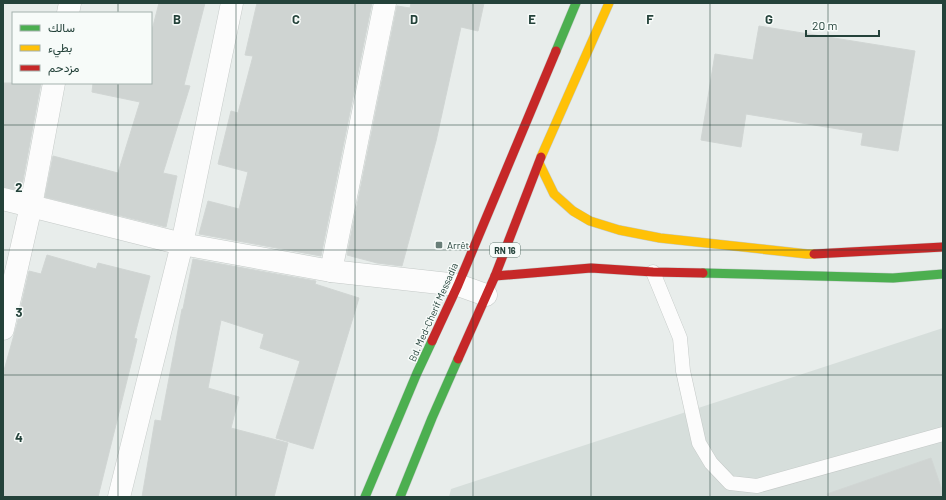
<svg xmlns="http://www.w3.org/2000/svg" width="946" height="500" font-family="Barlow,Vazirmatn,sans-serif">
<rect width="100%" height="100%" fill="#e8edeb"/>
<path fill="#d6dedb" d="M943 328V497H449L451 489Z"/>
<g fill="#cfd4d2" stroke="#d1d6d4">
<path d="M159 3H205L184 85 190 86 163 173 177 176 166 227 45 197 53 156 118 173 140 102 92 92 93 83H151V34Z"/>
<path d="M257 3H372L321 256 199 234 208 201 239 209 248 172 218 164 231 111 238 113 253 56 245 55Z"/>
<path d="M411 3H484L478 31 461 27 436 141 402 266 377 263 347 255 397 6 410 8Z"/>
<path d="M759 26 915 51 898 151 861 145 863 133 746 114 741 147 701 140 715 54 753 60Z"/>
<path d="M3 83H41L21 191 3 187Z"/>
<path d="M47 255 96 269 98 263 150 276 134 338 137 339 134 352 98 497H3V374L17 324 29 271 41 274Z"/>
<path d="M193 259 316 281 315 284 359 298 313 449 276 438 300 361 260 348 264 334 221 320 208 388 239 397 231 428 288 443 274 497H142L155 420 161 421 182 309H183Z"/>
<path d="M931 458 943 493V497H828L827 494Z"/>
</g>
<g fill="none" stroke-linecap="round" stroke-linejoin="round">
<defs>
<path id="lane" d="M653 272 680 338 683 371 699 443 711 463 730 483 757 486 943 434"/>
<g id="street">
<path d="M68 13 70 3"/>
<path d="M3 199 182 244 331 271 458 285 486 295"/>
<path d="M331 271 385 3"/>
<path d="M3 329 31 206 54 83"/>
<path d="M119 497 182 244 232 3"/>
</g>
<g id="fast">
<path d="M556 51 576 3"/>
<path d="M703 273 893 278 943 274"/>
<path d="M365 497 417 373 432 341"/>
<path d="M400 497 432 418 458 359"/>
</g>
<g id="slow">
<path d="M541 157 609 3"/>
<path d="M539 163 554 194 573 211 590 221 619 230 660 238 807 254H814"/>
</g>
<g id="jam">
<path d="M814 254 943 247"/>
<path d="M495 276 591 268 653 272 703 273"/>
<path d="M432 341 458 285 556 51"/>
<path d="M458 359 495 276 541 157"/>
</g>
</defs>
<use href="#lane" stroke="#c5cac8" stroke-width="15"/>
<use href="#street" stroke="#c5cac8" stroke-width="23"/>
<use href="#fast" stroke="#c3cbc8" stroke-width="10"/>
<use href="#slow" stroke="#c3cbc8" stroke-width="10"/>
<use href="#jam" stroke="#c3cbc8" stroke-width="10"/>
<use href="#lane" stroke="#fcfcfc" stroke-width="14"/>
<use href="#street" stroke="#fcfcfc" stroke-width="22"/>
<use href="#fast" stroke="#4caf50" stroke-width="9"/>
<use href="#slow" stroke="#ffc107" stroke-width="9"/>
<use href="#jam" stroke="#c62828" stroke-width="9"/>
</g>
<path fill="none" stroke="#24423a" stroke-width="1" stroke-opacity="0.55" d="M118 3V13M236 3V497M355 3V497M473 3V497M591 3V497M710 3V497M828 3V497M118 83V497M3 125H943M3 250H943M3 375H943"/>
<rect fill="#697e78" stroke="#f7fbf9" stroke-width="1.5" x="435" y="241" width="8" height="8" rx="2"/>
<g text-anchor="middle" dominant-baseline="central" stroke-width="3" stroke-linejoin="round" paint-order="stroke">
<rect fill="#f7fbf9" stroke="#637a73" stroke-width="1" x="490" y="243" width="30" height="14" rx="3"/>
<g font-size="9" font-weight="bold" fill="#24423a">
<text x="505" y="250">RN 16</text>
</g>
<g font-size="10" fill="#24423a" stroke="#f7fbf9" text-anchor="start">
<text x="447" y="245">Arrêt</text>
</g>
<g font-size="10" fill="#24423a" stroke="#f7fbf9">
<text transform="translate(433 312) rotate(-66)">Bd. Med-Cherif Messadia</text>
</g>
</g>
<g font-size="13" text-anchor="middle" font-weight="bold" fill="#24423a" stroke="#f7fbf9" stroke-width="3" stroke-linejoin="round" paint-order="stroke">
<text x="177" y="24">B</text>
<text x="296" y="24">C</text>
<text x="414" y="24">D</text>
<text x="532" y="24">E</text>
<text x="650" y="24">F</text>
<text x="769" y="24">G</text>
<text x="19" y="192">2</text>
<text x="19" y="317">3</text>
<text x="19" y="442">4</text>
</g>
<rect width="946" height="500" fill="none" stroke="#24423a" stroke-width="8"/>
<rect x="12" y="12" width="140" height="72" fill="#f7fbf9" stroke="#a3b1ad"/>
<rect x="20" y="25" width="20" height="6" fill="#4caf50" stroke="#a3b1ad"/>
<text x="48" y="32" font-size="12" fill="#24423a">سالك</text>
<rect x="20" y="45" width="20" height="6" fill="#ffc107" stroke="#a3b1ad"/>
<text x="48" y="52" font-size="12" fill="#24423a">بطيء</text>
<rect x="20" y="65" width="20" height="6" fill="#c62828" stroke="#a3b1ad"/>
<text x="48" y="72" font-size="12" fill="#24423a">مزدحم</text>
<path d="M806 30v6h73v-6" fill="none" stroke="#24423a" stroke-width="2"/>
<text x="812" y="30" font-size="12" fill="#24423a" stroke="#f7fbf9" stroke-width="3" paint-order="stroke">20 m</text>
</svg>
